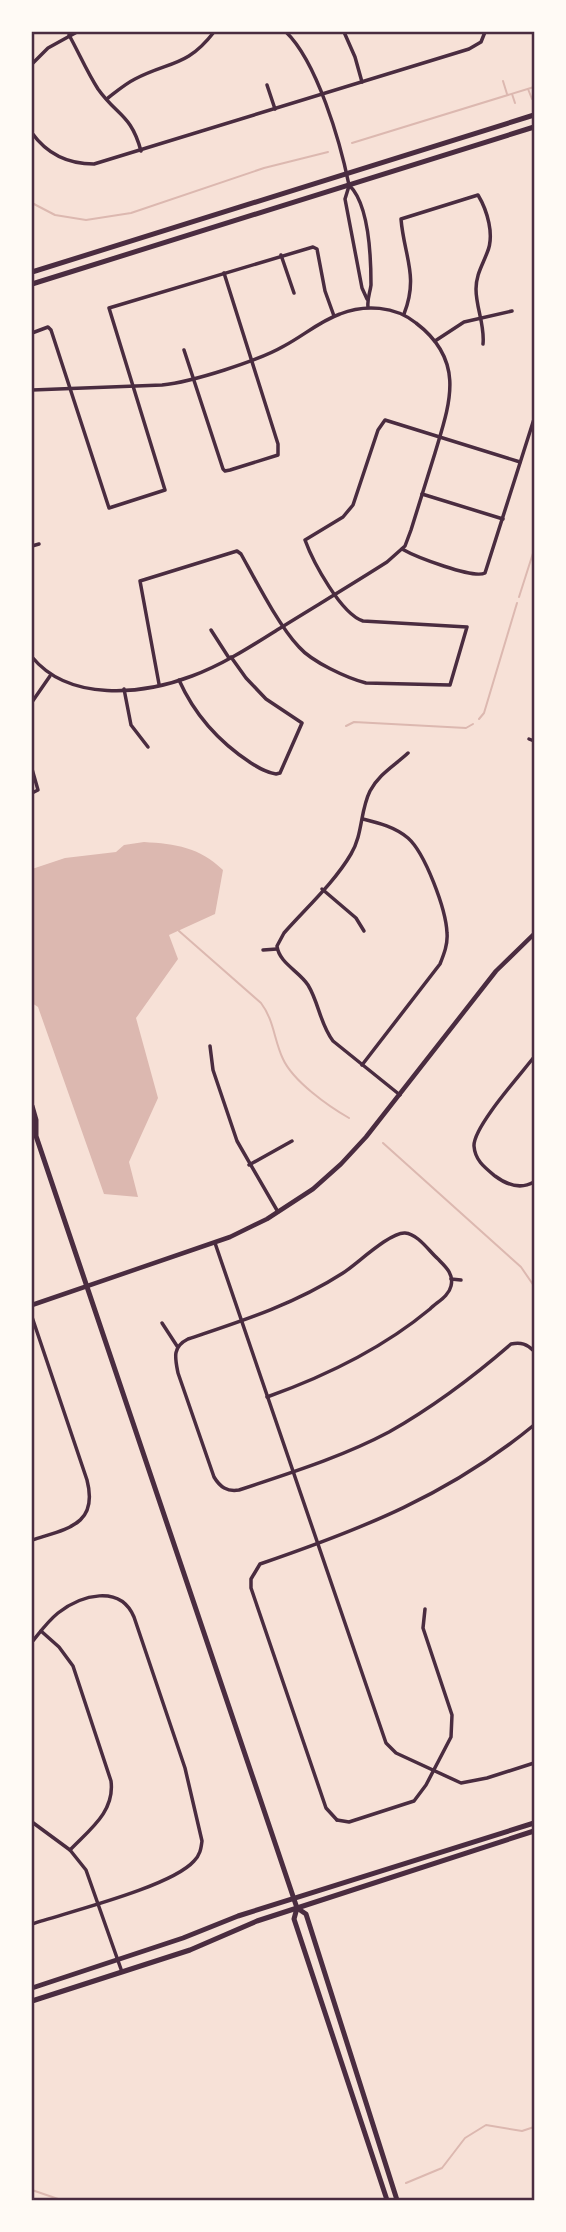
<svg xmlns="http://www.w3.org/2000/svg" width="566" height="2232" font-family="'Source Serif 4',serif">
<rect width="100%" height="100%" fill="#f7e1d7"/>
<path fill="#dcb8b0" d="M144 842C176 844 199 847 223 870L215 914 169 935 178 959 136 1018 158 1098 129 1162 138 1197 104 1194 38 1007 32 1003V869L65 858 116 852 124 845Z"/>
<g fill="none" stroke-linecap="round" stroke-linejoin="round">
<g stroke="#dcb8b0" stroke-width="2">
<path d="M503 81 507 94"/>
<path d="M528 89 532 99"/>
<path d="M512 94 515 103"/>
<path d="M352 143 534 87"/>
<path d="M534 177V179"/>
<path d="M32 203 55 215 86 220 131 213 264 168 328 152"/>
<path d="M519 597 534 550"/>
<path d="M479 719 484 713 517 603"/>
<path d="M346 726 354 722 466 728 473 724"/>
<path d="M179 931 261 1003C274 1020 274 1040 283 1059 293 1081 328 1106 349 1118"/>
<path d="M383 1143 521 1267 534 1286"/>
<path d="M406 2183 442 2168 465 2138 486 2125 522 2131 534 2127"/>
<path d="M32 2190 61 2200"/>
</g>
<g stroke="#4a2c40" stroke-width="3.5">
<path d="M286 32C317 62 340 141 349 185"/>
<path d="M344 32 355 57 362 82"/>
<path d="M69 35C79 53 87 72 98 89 117 116 131 114 141 151"/>
<path d="M32 64 48 48 77 32"/>
<path d="M267 85 275 109"/>
<path d="M108 98C117 91 125 84 135 79 170 61 187 67 214 32"/>
<path d="M32 133C47 154 68 164 94 164L469 49 481 42 485 32"/>
<path d="M349 185C369 204 371 258 371 285 370 293 367 299 368 307"/>
<path d="M349 186 345 199 362 288 367 299"/>
<path d="M281 255 294 293"/>
<path d="M404 314C419 276 404 256 401 219L478 195C487 210 495 235 487 253 482 266 476 275 476 289 476 308 485 325 483 344"/>
<path d="M32 333 48 327 51 330 109 508 165 490 109 308 313 247 317 249 325 291 334 316"/>
<path d="M435 341 464 322 512 311"/>
<path d="M184 350 223 469 225 471 230 470 278 455V444L224 273"/>
<path d="M32 390 162 385C192 382 258 361 284 346 303 336 320 321 340 314 365 304 395 306 416 323 466 361 450 403 435 453 427 479 419 505 411 530L405 546 387 562C351 585 314 607 277 630 250 647 222 665 192 676 142 695 69 702 32 657"/>
<path d="M422 494 503 519"/>
<path d="M32 546 39 544"/>
<path d="M402 549C416 557 473 579 485 573L534 419"/>
<path d="M211 630 229 658"/>
<path d="M179 680C195 716 219 742 251 763 259 768 267 773 276 774L280 773 302 723 266 699 246 678 231 657"/>
<path d="M159 684 140 581 237 551 241 554C256 581 279 626 299 647 312 662 347 678 366 683L450 685 467 627 363 621C341 614 313 562 305 540L343 517 353 505 378 430 385 420 520 462"/>
<path d="M124 689 131 725 148 747"/>
<path d="M32 702 50 676"/>
<path d="M529 739 534 741"/>
<path d="M32 769 38 790 32 793"/>
<path d="M322 889 356 918 364 931"/>
<path d="M263 950 277 949"/>
<path d="M210 1046 213 1070 237 1141 278 1212"/>
<path d="M534 1057C521 1074 473 1127 474 1146 475 1160 484 1167 495 1176 507 1185 520 1190 534 1182"/>
<path d="M362 1065 440 964C444 954 448 944 447 933 446 909 425 853 408 838 395 827 379 823 363 819"/>
<path d="M400 1095 333 1041C320 1024 319 1003 308 985 299 971 279 963 277 946L284 933C306 908 334 883 351 854 363 834 360 811 370 791 379 774 394 766 408 753"/>
<path d="M249 1165 292 1141"/>
<path d="M215 1243 386 1743 396 1753 461 1783 487 1778 534 1763"/>
<path d="M451 1279 461 1280"/>
<path d="M32 1317 87 1480C99 1526 65 1529 32 1540"/>
<path d="M162 1323 177 1346"/>
<path d="M267 1397C326 1376 382 1349 430 1309 437 1302 449 1296 451 1286 454 1274 446 1267 438 1259 429 1251 418 1234 405 1233 390 1232 357 1264 343 1273 295 1304 242 1321 188 1339 172 1347 175 1358 178 1373L214 1477C220 1487 227 1492 239 1490 290 1473 342 1457 389 1432 433 1407 473 1377 511 1344 521 1342 527 1344 534 1351"/>
<path d="M41 1631 59 1647 73 1666 111 1781C115 1812 89 1830 70 1850"/>
<path d="M32 1642C40 1632 48 1621 58 1613 81 1595 120 1584 134 1617L185 1768 202 1841C201 1849 200 1855 194 1861 171 1887 68 1912 32 1924"/>
<path d="M337 1820 326 1808 251 1588V1579L260 1564C362 1529 449 1495 534 1425"/>
<path d="M337 1820 349 1822 414 1801 426 1785 451 1737 452 1715 423 1628 425 1609"/>
<path d="M32 1822 70 1850 86 1870 122 1972"/>
</g>
<path stroke="#4a2c40" stroke-width="4.5" d="M32 1305 230 1237 267 1219 313 1189 341 1164 366 1137 496 971 534 934"/>
<g stroke="#4a2c40" stroke-width="5">
<path d="M32 272 534 115"/>
<path d="M32 284 534 127"/>
<path d="M32 1106 36 1120V1136L297 1908 306 1914 397 2200"/>
<path d="M297 1908 294 1919 387 2200"/>
<path d="M32 1988 183 1938 238 1916 534 1823"/>
<path d="M32 2001 190 1950 257 1921 534 1831"/>
</g>
</g>
<rect width="566" height="2232" fill="none" stroke="#fffaf5" stroke-width="66"/>
<rect x="33" y="33" width="500" height="2166" fill="none" stroke="#4a2c40" stroke-width="2.5"/>
</svg>
